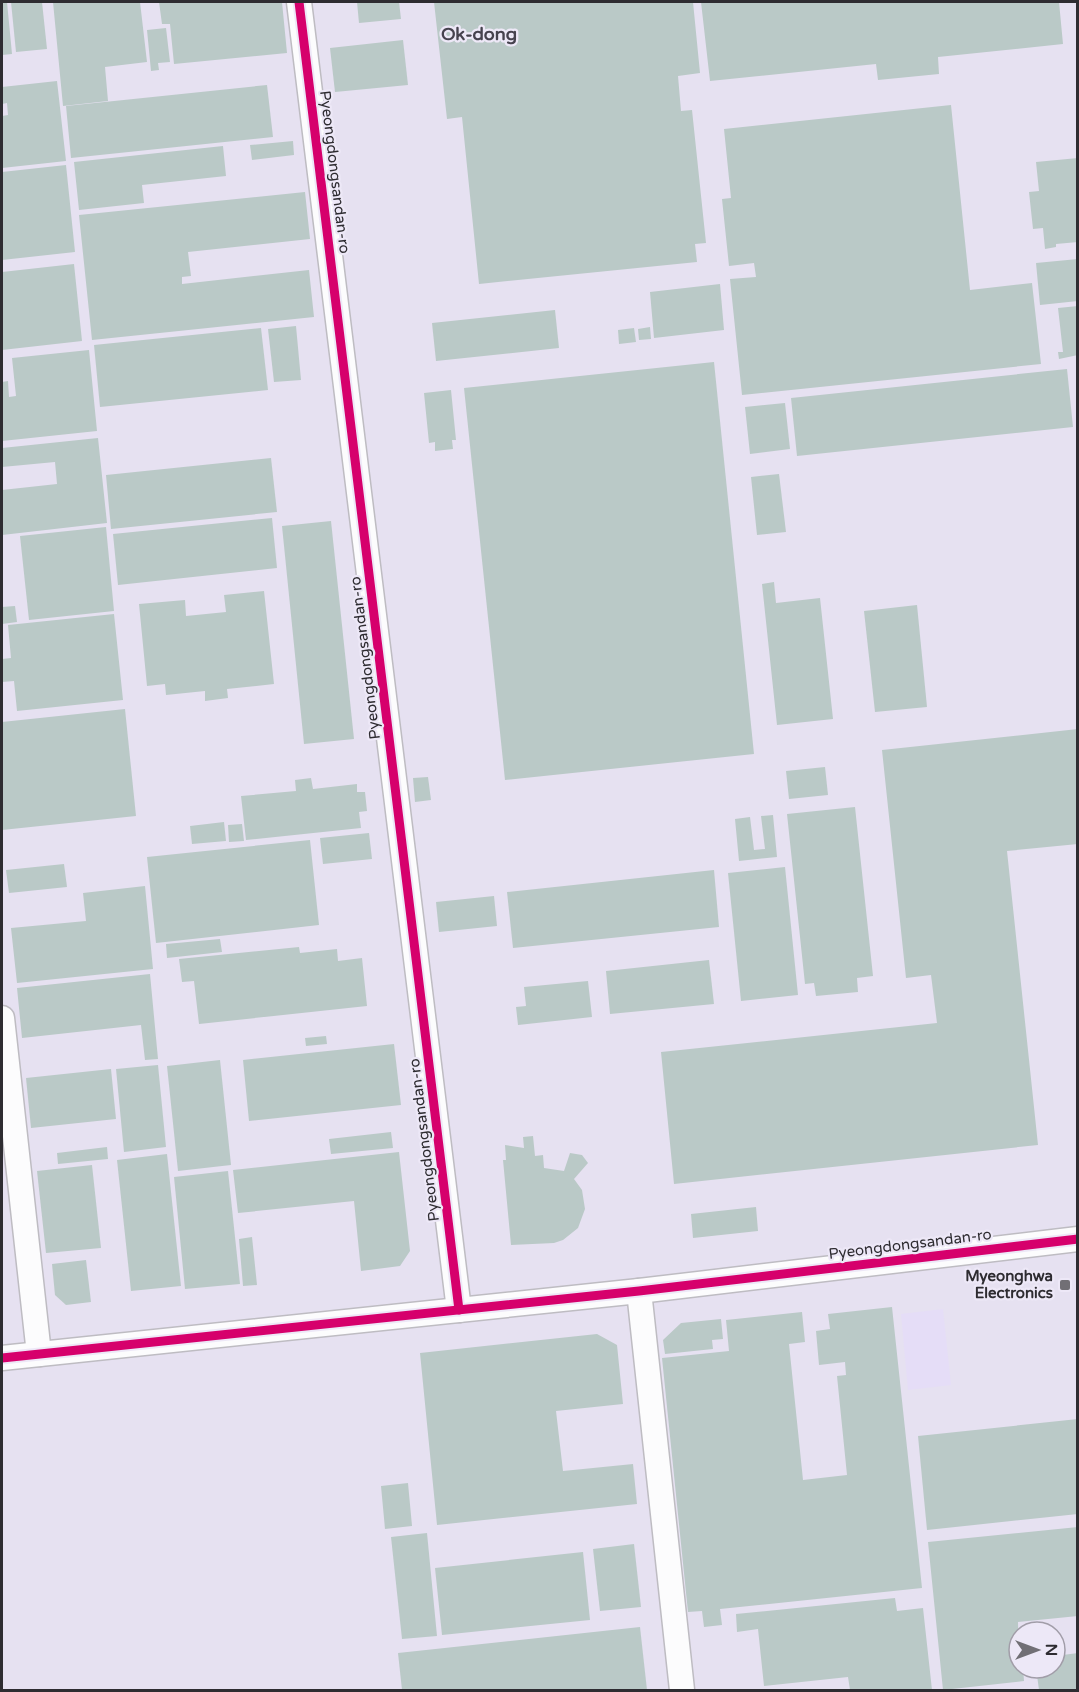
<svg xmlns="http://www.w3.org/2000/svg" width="1079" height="1692" font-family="'Varela Round',sans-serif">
<rect width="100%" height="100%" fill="#eeecf4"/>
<path fill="#e6e1f1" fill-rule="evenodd" d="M2 2H1077V1690H2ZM1019 1632H1055V1668H1019Z"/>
<path fill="#e5ddf7" d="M943 1309 951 1385 908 1390 901 1314Z"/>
<g fill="#bac9c7">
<path d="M2 2H7L12 54 2 55Z"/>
<path d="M11 2H42L47 49 16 52Z"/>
<path d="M53 2H140L147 62 105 67 108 101 63 106Z"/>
<path d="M159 2H282L287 53 174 64 170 24H162Z"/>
<path d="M357 2H399L401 19 359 23Z"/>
<path d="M434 2H693L700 73 678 76 681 111 692 110 706 243 695 244 697 262 479 284 462 117 447 119Z"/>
<path d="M701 2H1059L1063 44 938 57 939 74 878 80 876 64 710 81Z"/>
<path d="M166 28 170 62 158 63 159 70 151 71 147 30Z"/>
<path d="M403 40 408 85 335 92 330 48Z"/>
<path d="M57 81 66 161 2 168V116L8 115 7 103 2 104V87Z"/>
<path d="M267 85 273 137 71 158 66 106Z"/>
<path d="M951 105 970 290 1032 283 1041 364 742 395 730 279 756 277 754 263 729 266 722 199 731 198 724 129Z"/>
<path d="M293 141 294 155 252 160 250 145Z"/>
<path d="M223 146 226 176 142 185 144 203 79 210 74 162Z"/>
<path d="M1078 158V242L1056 244V247L1045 249 1043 228 1033 229 1029 192 1039 191 1036 162Z"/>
<path d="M66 165 75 252 2 260V172Z"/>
<path d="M305 192 310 239 188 252 191 276 182 277V284L309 270 314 317 92 340 79 215Z"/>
<path d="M1078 259V301L1040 305 1036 263Z"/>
<path d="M74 264 82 341 2 350V272Z"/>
<path d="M720 284 724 330 654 338 650 292Z"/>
<path d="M1078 306V355L1059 359 1058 352H1063L1058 308Z"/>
<path d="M555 310 559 348 436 361 432 323Z"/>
<path d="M296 326 301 380 274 382 268 329Z"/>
<path d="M650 327 651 339 639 340 638 329Z"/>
<path d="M261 328 268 390 100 407 94 345Z"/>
<path d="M634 328 636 342 619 344 618 330Z"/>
<path d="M89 350 97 431 2 441V382L8 381 9 397 16 396 12 358Z"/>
<path d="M714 362 754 754 505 780 464 388Z"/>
<path d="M1067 369 1073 427 797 456 791 398Z"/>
<path d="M451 390 456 440H452L453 449 435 451V442L429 443 424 393Z"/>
<path d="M785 403 790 449 750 454 745 407Z"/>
<path d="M98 438 107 523 2 535V490L57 484 55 462 2 467V448Z"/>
<path d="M271 458 277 512 111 529 106 475Z"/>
<path d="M779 474 786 532 757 535 751 477Z"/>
<path d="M272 518 277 568 118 585 113 534Z"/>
<path d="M331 521 354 739 304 744 282 526Z"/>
<path d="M106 527 114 611 29 620 20 536Z"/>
<path d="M774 582 776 603 820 598 833 719 777 725 762 584Z"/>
<path d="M264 591 274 684 227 689 228 698 205 701V691L166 695 165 684 147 686 139 604 185 600 186 616 226 612 224 595Z"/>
<path d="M917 605 927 707 875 712 864 611Z"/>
<path d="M15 606 17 622 2 624V607Z"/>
<path d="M114 614 123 700 17 711 14 681 2 682V659L11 658 8 625Z"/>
<path d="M125 709 136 816 2 830V722Z"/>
<path d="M1078 729V844L1007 851 1038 1145 674 1184 661 1052 937 1023 931 975 906 978 882 750Z"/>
<path d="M825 767 828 795 789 799 786 771Z"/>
<path d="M428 777 431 800 415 802 413 778Z"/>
<path d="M311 778 313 789 357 784V792H365L367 811 359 812 361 828 246 840 241 796 296 791 295 780Z"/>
<path d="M855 807 873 976 857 978 858 992 816 996 814 983 805 984 787 814Z"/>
<path d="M773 815 777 857 739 861 735 819 750 817 754 850 765 849 761 816Z"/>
<path d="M224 822 226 841 192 844 190 826Z"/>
<path d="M242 824 244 841 229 842 228 825Z"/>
<path d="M369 833 372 859 323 864 320 838Z"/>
<path d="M310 840 319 925 156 943 147 857Z"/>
<path d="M64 864 67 887 9 893 6 870Z"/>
<path d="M785 867 798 995 741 1001 728 873Z"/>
<path d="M714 870 719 927 513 948 507 892Z"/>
<path d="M145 886 153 969 17 983 11 928 86 921 83 893Z"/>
<path d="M494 896 497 926 439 932 436 902Z"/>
<path d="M220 939 222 952 167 958 166 944Z"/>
<path d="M299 947 300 953 337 949 338 961 362 958 367 1006 199 1024 194 981 182 982 179 959Z"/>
<path d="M709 960 714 1004 610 1014 606 971Z"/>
<path d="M150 974 158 1059 145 1060 141 1025 22 1038 17 988Z"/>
<path d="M588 981 592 1017 518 1025 516 1007 526 1006 524 987Z"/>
<path d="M326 1036 327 1044 306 1046 305 1038Z"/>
<path d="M394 1044 401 1105 249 1121 243 1060Z"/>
<path d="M220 1060 231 1165 178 1171 167 1066Z"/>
<path d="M158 1065 166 1147 124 1152 116 1069Z"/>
<path d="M111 1069 116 1119 31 1128 26 1078Z"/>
<path d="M391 1132 393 1148 331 1154 329 1139Z"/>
<path d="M533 1136 535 1156 543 1155 544 1168 564 1171 570 1153 582 1155 588 1163 574 1179 582 1190 585 1209 578 1228 563 1240 554 1243 511 1245 503 1160H506L505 1145 524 1148 523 1137Z"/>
<path d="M107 1147 108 1159 58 1164 57 1153Z"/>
<path d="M399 1152 410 1251 400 1266 361 1271 354 1201 238 1213 233 1170Z"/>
<path d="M167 1154 181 1286 131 1291 117 1160Z"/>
<path d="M92 1165 101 1248 46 1253 37 1171Z"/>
<path d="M228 1171 240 1284 185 1289 174 1177Z"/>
<path d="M756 1207 758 1231 693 1238 691 1214Z"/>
<path d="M252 1237 257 1285 243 1286 239 1239Z"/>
<path d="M86 1260 91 1302 66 1305 55 1295 52 1264Z"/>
<path d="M892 1307 922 1588 720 1609 722 1625 704 1627 702 1611 688 1612 662 1358 729 1351 726 1320 802 1312 805 1342 789 1344 803 1480 847 1475 837 1376 846 1375 845 1362 819 1365 816 1331 830 1329 828 1314Z"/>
<path d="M721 1319 723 1339 712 1340 713 1349 665 1354 663 1340 681 1323Z"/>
<path d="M597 1334 617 1345 623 1404 556 1411 563 1471 633 1464 637 1504 437 1525 420 1353Z"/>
<path d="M1078 1419V1514L927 1530 918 1436Z"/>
<path d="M408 1483 412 1526 385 1529 381 1486Z"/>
<path d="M1078 1527V1616L1018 1622 1019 1668H1023L1024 1681 943 1690 928 1542Z"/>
<path d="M427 1533 437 1636 402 1639 391 1537Z"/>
<path d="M634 1544 641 1607 600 1611 593 1549Z"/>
<path d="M583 1552 590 1620 442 1635 435 1568Z"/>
<path d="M895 1598 897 1611 923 1608 932 1690H850L848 1677 764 1686 758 1629 737 1632 736 1614Z"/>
<path d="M640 1627 647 1690H402L398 1653Z"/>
<path d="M1078 1653V1690H1039L1036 1668H1055V1656Z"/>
</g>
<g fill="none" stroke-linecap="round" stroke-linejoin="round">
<defs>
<g id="minor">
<path d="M299 2 459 1310"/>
<path d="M2 1018 39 1354"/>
<path d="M639 1291 682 1690"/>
<path d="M2 1358 639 1291 1078 1239"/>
</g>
</defs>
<use href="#minor" stroke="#bebcc2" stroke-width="27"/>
<use href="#minor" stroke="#fcfcfd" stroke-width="24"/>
<defs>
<g id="cycleway">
<path d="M299 2 459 1310"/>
<path d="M2 1358 639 1291 1078 1239"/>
</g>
</defs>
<use href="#cycleway" stroke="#ede8f7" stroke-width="13"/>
<use href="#cycleway" stroke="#d6006c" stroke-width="9"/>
</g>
<rect fill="#716f75" stroke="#ede8f7" stroke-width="2" x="1059" y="1279" width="12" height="12" rx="3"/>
<g text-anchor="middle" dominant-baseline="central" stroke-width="4.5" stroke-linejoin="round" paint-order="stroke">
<g font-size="15" fill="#2e2c31" stroke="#ede8f7">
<text transform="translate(335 172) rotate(83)">Pyeongdongsandan-ro</text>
<text transform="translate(365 658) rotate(-97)">Pyeongdongsandan-ro</text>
<text transform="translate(424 1140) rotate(-97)">Pyeongdongsandan-ro</text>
<text transform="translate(910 1244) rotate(-7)">Pyeongdongsandan-ro</text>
</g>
<g font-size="15" font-weight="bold" fill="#2e2c31" stroke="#ede8f7" text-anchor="end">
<text x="1053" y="1276">Myeonghwa<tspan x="1053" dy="17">Electronics</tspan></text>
</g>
<g font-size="18" font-weight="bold" fill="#46424e" stroke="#ede8f7">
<text x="479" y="34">Ok-dong</text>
</g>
</g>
<rect width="1079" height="1692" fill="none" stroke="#2e2c31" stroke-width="6"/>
<g transform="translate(1037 1650) rotate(90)"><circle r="28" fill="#ede8f7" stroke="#a19da8" stroke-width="1.5"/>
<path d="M0-4.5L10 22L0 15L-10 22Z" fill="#716f75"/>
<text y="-9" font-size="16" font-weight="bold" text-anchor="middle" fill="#2e2c31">N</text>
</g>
</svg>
